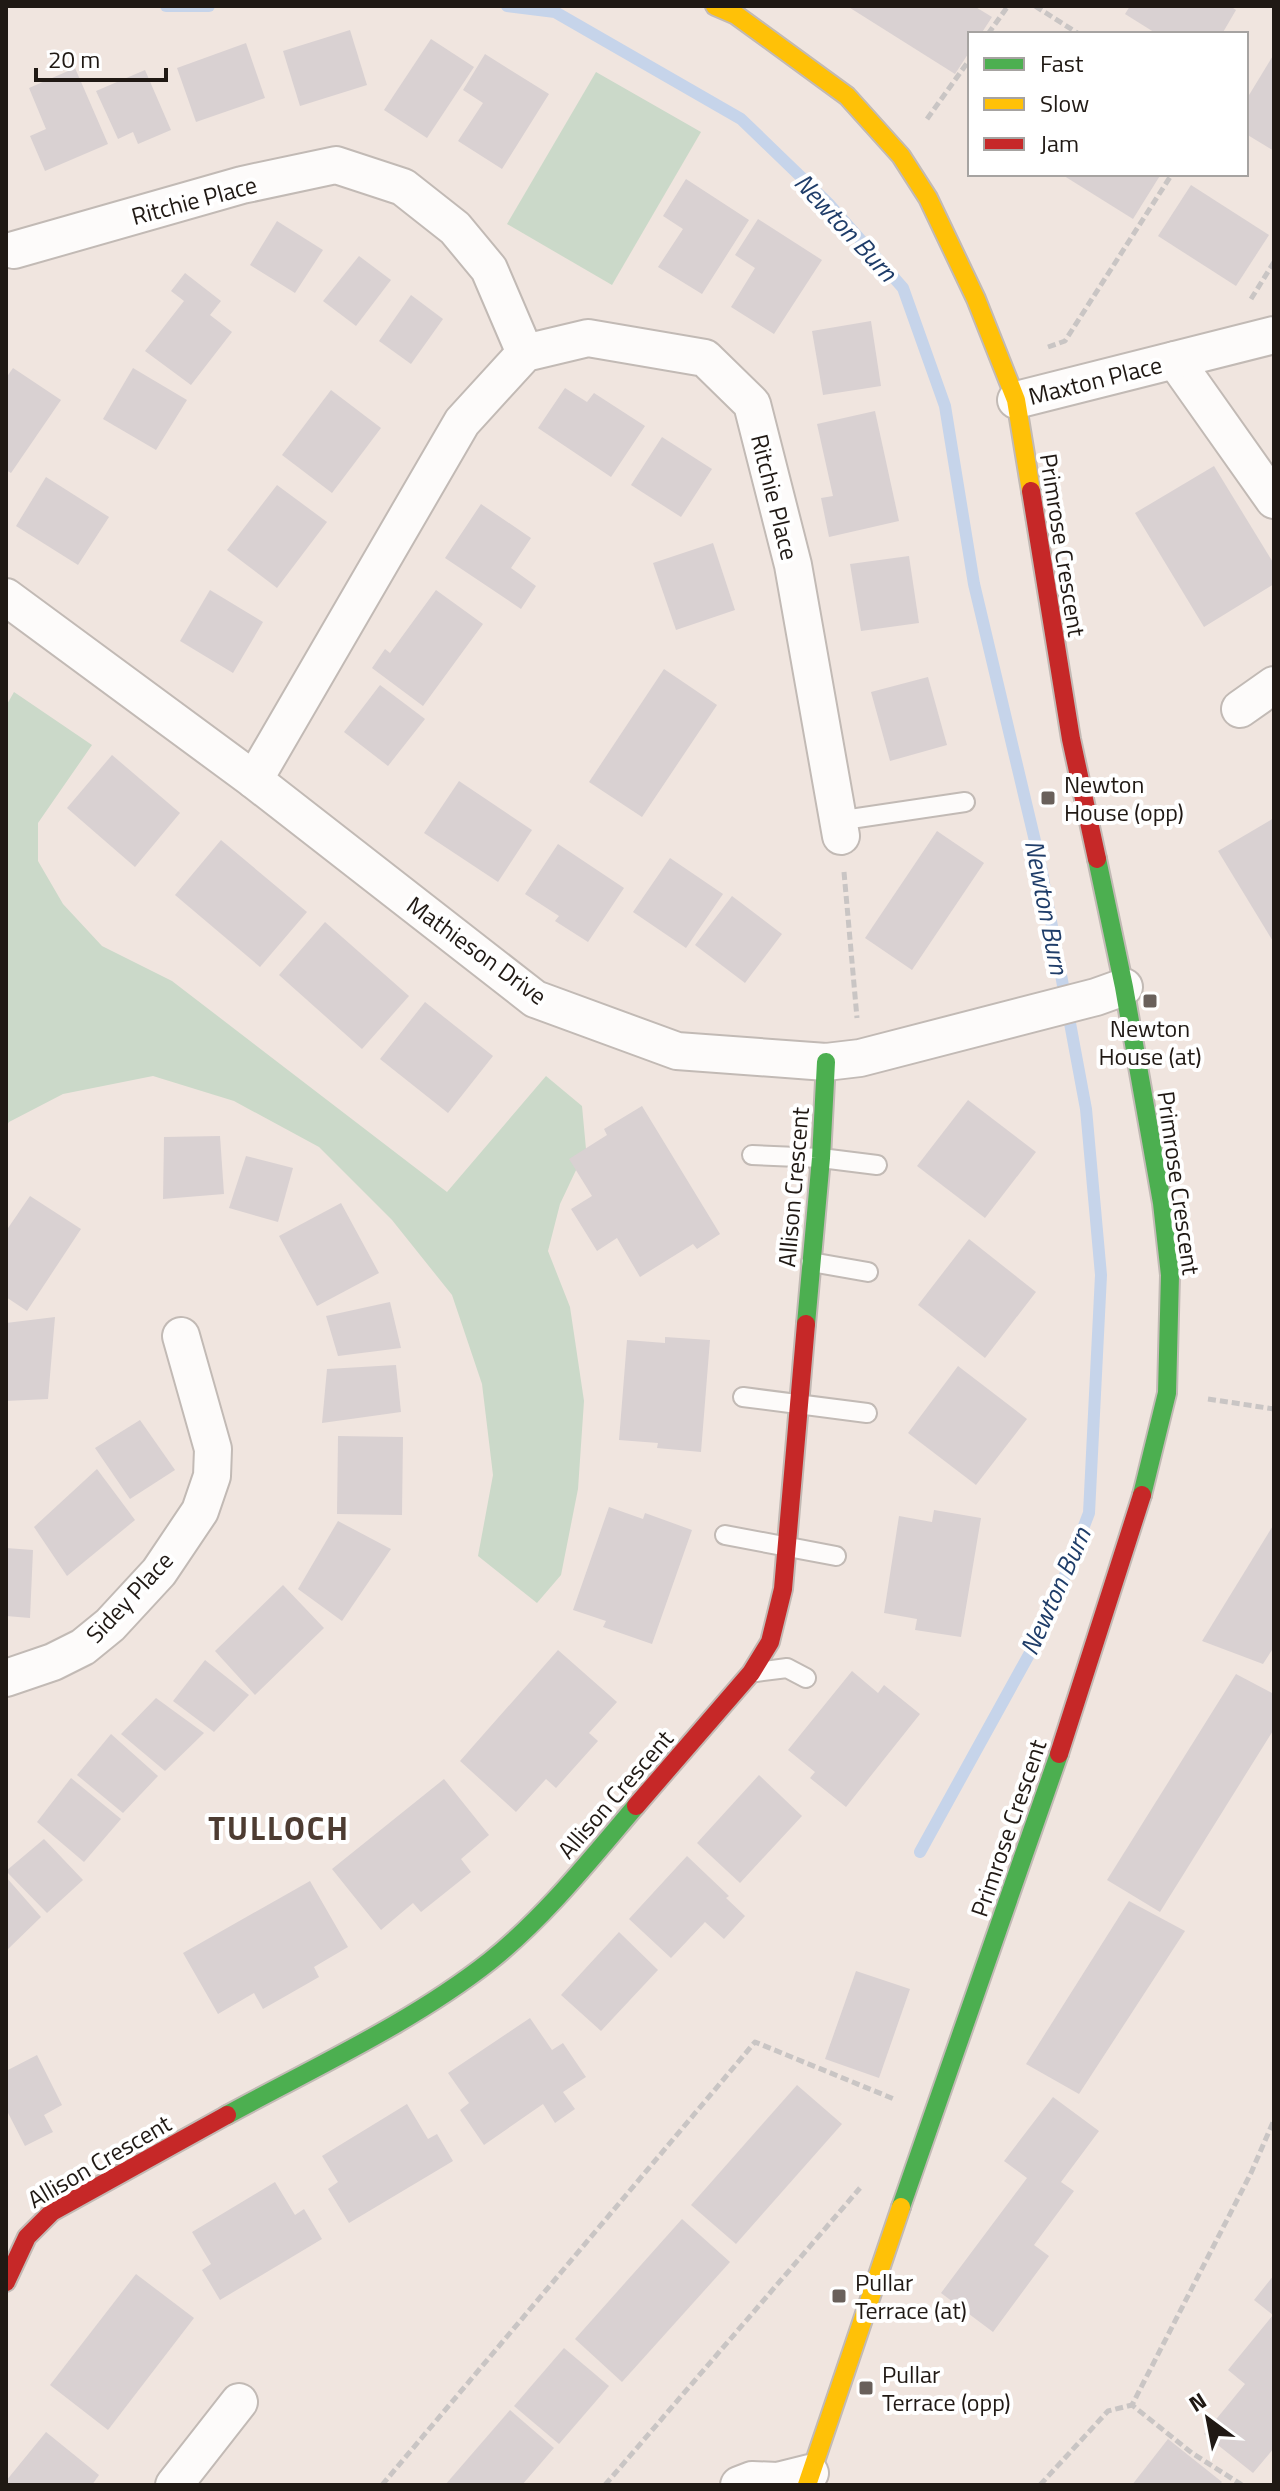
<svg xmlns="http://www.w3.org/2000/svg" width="1280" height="2491" font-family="'Titillium Web',sans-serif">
<rect width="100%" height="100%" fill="#f0e5df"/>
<g fill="#cbd9c9">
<path d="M596 72 701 132 612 285 507 224Z"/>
<path d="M14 692 92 745 38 823V861L63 904 102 946 172 981 447 1192 546 1076 582 1106 586 1149 560 1204 548 1251 570 1307 584 1401 578 1489 561 1575 537 1603 478 1556 493 1475 482 1384 452 1295 392 1220 319 1147 234 1101 153 1076 63 1094 9 1122 6 1127V706Z"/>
</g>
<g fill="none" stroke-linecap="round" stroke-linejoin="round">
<g stroke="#c6d4ea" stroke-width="12">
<path d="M166 6H209"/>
<path d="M507 6 555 12 741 119 828 203 903 288 945 406 974 584 1040 862 1086 1109 1101 1275 1089 1513 1047 1622 920 1852"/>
</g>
</g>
<g fill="#d9d1d2">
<path d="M847 6H974L992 17 981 34H970V51L955 74Z"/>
<path d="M1130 6H1230L1236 10 1222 34H1157L1125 14Z"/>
<path d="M350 30 367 85 300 106 283 51Z"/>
<path d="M431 39 474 67 427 138 384 110Z"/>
<path d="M246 43 265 98 196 122 177 68Z"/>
<path d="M485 54 549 94 502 169 458 141 483 103 463 90Z"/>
<path d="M1274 54V151L1246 134V100Z"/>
<path d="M75 68 108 144 45 171 30 136 46 129 29 88Z"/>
<path d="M145 70 171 130 138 144 133 132 118 139 96 91Z"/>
<path d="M1061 174H1161L1133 219Z"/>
<path d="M686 179 749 220 702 294 658 267 683 229 663 216Z"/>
<path d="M1191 185 1269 235 1236 286 1158 236Z"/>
<path d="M758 219 822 260 774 334 731 307 755 268 735 255Z"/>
<path d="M277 221 323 250 295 293 250 265Z"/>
<path d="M359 256 391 280 356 326 323 301Z"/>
<path d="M185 273 221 301 210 315 232 332 191 385 145 351 184 301 171 291Z"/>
<path d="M411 295 443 319 411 364 379 341Z"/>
<path d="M871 321 881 386 823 395 812 331Z"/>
<path d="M13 368 61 400 11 473 6 470V378Z"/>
<path d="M133 368 187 400 156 450 103 419Z"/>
<path d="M565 388 587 402 594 393 645 426 611 477 538 428Z"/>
<path d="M331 390 381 428 332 493 282 455Z"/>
<path d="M875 411 899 521 829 537 821 498 833 496 817 424Z"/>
<path d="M662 437 712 469 681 517 631 485Z"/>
<path d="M1214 466 1274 564V584L1204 627 1135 513Z"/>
<path d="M46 477 109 517 78 565 16 526Z"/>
<path d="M277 485 327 522 277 588 227 550Z"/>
<path d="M481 504 531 538 511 568 536 586 521 609 445 558Z"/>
<path d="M713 543 735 610 676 630 653 563Z"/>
<path d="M909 556 919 623 861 631 850 564Z"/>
<path d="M210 590 263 622 233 673 180 641Z"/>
<path d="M436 590 483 624 423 706 372 668 385 649 390 653Z"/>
<path d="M664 669 717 705 642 817 589 782Z"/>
<path d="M928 677 947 745 890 761 871 692Z"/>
<path d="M380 685 425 719 388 766 344 732Z"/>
<path d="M112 755 180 813 135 867 67 808Z"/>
<path d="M459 781 532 830 498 882 424 833Z"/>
<path d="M1274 818V943L1218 851Z"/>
<path d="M937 831 984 863 912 970 865 938Z"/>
<path d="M221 840 307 912 260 967 175 895Z"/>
<path d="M558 844 624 888 588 942 555 921 559 916 525 894Z"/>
<path d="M670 858 723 894 686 948 633 912Z"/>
<path d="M732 896 782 934 745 983 695 945Z"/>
<path d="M325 922 409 996 362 1049 279 975Z"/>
<path d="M425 1002 493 1056 448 1113 380 1059Z"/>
<path d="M968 1100 1036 1152 985 1218 917 1166Z"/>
<path d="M642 1106 720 1234 697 1249 693 1244 640 1277 617 1238 597 1251 571 1209 592 1196 569 1159 607 1135 604 1129Z"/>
<path d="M220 1136 224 1194 163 1199 164 1137Z"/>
<path d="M246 1156 293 1168 278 1222 229 1208Z"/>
<path d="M30 1196 81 1229 27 1311 6 1297V1231Z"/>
<path d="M341 1203 379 1273 317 1306 279 1236Z"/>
<path d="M969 1239 1036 1292 985 1358 918 1305Z"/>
<path d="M390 1302 401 1348 338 1356 326 1316Z"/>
<path d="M55 1317 48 1399 6 1401V1323Z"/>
<path d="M665 1337 710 1340 701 1452 657 1448 658 1443 619 1440 627 1340 665 1343Z"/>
<path d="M396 1365 401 1412 322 1423 327 1369Z"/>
<path d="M958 1366 1027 1419 976 1485 908 1433Z"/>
<path d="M140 1420 175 1470 130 1499 95 1448Z"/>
<path d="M338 1436 403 1437 402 1515 337 1514Z"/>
<path d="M97 1469 135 1520 67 1576 34 1527Z"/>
<path d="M609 1507 643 1519 645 1513 692 1530 652 1644 603 1627 606 1621 573 1610Z"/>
<path d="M934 1510 981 1518 961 1637 915 1630 917 1619 884 1613 899 1516 932 1522Z"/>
<path d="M338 1521 391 1549 342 1621 298 1589Z"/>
<path d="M1274 1524V1647L1263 1664 1202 1641Z"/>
<path d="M6 1548 33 1550 30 1618 6 1616Z"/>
<path d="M283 1585 324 1628 255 1695 215 1651Z"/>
<path d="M558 1650 617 1702 589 1733 598 1741 556 1788 546 1779 516 1812 460 1761Z"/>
<path d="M205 1660 249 1695 214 1732 173 1701Z"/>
<path d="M852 1671 878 1693 884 1685 920 1714 846 1807 810 1778 815 1772 788 1750Z"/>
<path d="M1236 1674 1274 1694V1729L1160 1912 1107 1880Z"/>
<path d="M156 1698 204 1733 165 1771 121 1734Z"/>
<path d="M111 1734 158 1776 123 1813 77 1775Z"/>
<path d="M759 1775 802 1816 740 1883 697 1843Z"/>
<path d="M71 1778 121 1819 84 1862 37 1822Z"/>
<path d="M444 1779 489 1835 461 1859 471 1872 421 1912 413 1903 381 1930 332 1869Z"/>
<path d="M44 1839 83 1880 47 1913 6 1871Z"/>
<path d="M687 1856 729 1896 726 1898 745 1916 724 1939 705 1922 671 1958 629 1919Z"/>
<path d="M6 1877 41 1917 6 1951Z"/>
<path d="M310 1881 348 1947 314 1967 319 1977 263 2009 254 1993 218 2014 183 1953Z"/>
<path d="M1129 1901 1185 1931 1079 2094 1026 2064Z"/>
<path d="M619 1932 658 1970 601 2031 561 1995Z"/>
<path d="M856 1971 910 1989 879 2078 825 2059Z"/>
<path d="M530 2018 552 2050 563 2043 586 2077 563 2092 575 2109 555 2123 543 2104 484 2145 460 2110 469 2103 448 2073Z"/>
<path d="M37 2055 62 2105 44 2115 53 2132 25 2146 6 2109V2071Z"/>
<path d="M797 2085 842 2124 736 2244 691 2205Z"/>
<path d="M1053 2097 1099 2131 1061 2182 1074 2191 1034 2245 1049 2256 993 2332 941 2293 1027 2178 1004 2161Z"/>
<path d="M407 2104 428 2139 437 2134 453 2161 349 2223 328 2189 338 2182 322 2156Z"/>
<path d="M275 2182 295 2215 304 2209 322 2239 220 2300 202 2270 211 2264 192 2232Z"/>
<path d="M682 2219 730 2262 622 2382 575 2339Z"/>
<path d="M136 2274 194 2318 108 2430 50 2385Z"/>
<path d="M1274 2275V2448L1253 2473 1204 2434 1245 2384 1228 2370 1273 2315 1254 2300Z"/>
<path d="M564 2348 609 2386 559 2444 514 2406Z"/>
<path d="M510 2410 554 2448 522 2485H445Z"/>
<path d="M46 2432 99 2475 92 2485H6V2481Z"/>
<path d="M1168 2439 1222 2482 1219 2485H1132Z"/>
</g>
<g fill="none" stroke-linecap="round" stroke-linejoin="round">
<defs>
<g id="lane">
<path d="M837 821 965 802"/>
<path d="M752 1155 821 1158 877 1165"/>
<path d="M811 1262 868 1272"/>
<path d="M743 1397 867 1413"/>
<path d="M725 1535 836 1556"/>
<path d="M756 1672 787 1668 806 1678"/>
</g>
<g id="street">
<path d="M14 250 242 185 336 165 403 187 455 228 489 269 525 353"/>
<path d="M1175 360 1274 500"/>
<path d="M1016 400 1274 335"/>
<path d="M6 597 254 780 535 999 677 1051 826 1062 860 1058 1096 997 1124 987"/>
<path d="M1240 709 1274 685"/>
<path d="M254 780 462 422 525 353 588 338 705 358 752 404 793 565 841 836"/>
<path d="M6 1678 53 1662 83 1647 110 1625 159 1572 200 1511 212 1476 213 1449 181 1336"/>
<path d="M174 2485 239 2402"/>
<path d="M739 2485 752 2480 778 2481 810 2473"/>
</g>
<g id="fast">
<path d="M1097 859 1124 987 1162 1203 1170 1275 1167 1393 1142 1495"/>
<path d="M806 1324 821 1158 826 1062"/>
<path d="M227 2115C313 2068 413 2022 490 1961 545 1917 590 1860 636 1806"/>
<path d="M901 2207 1059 1754"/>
</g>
<g id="slow">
<path d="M715 6 736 15 847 96 901 156 928 198 976 299 1016 400 1031 491"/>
<path d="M807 2485 901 2207"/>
</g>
<g id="jam">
<path d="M1031 491 1071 739 1097 859"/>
<path d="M1059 1754 1142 1495"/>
<path d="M636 1806 751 1673 770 1642 783 1589 806 1324"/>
<path d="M6 2282 27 2237 52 2212 227 2115"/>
</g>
</defs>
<use href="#lane" stroke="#c2bab5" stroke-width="22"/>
<use href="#street" stroke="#c2bab5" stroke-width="40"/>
<use href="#fast" stroke="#c2bab5" stroke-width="22"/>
<use href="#slow" stroke="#c2bab5" stroke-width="22"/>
<use href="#jam" stroke="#c2bab5" stroke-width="22"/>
<g stroke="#c9c5c4" stroke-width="5" stroke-dasharray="8 4" stroke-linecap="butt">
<path d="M1035 6 1079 34"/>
<path d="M988 34 1008 6"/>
<path d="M927 119 970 59"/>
<path d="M1251 299 1274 262"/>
<path d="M1048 347 1065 341 1172 174"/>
<path d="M844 872 857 1018"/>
<path d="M1208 1399 1274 1409"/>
<path d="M382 2485 755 2042 894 2099"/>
<path d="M605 2485 860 2188"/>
<path d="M1040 2485 1108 2411 1132 2405"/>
<path d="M1242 2485 1192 2453 1132 2405 1251 2173 1274 2120"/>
</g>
<use href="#lane" stroke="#fdfbfa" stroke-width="18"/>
<use href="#street" stroke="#fdfbfa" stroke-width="36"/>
<use href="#fast" stroke="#4caf50" stroke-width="18"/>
<use href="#slow" stroke="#ffc107" stroke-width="18"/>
<use href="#jam" stroke="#c62828" stroke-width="18"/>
</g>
<g fill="#69605b" stroke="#fff" stroke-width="3">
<rect x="1040" y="790" width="16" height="16" rx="4"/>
<rect x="1142" y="993" width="16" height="16" rx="4"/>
<rect x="831" y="2288" width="16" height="16" rx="4"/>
<rect x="858" y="2380" width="16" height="16" rx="4"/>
</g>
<g text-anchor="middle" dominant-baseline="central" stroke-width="8" stroke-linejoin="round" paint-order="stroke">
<g font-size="24" fill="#201914" stroke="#fff">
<text transform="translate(194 200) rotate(-15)">Ritchie Place</text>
<text transform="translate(1095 380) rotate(-14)">Maxton Place</text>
<text transform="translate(775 497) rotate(76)">Ritchie Place</text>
<text transform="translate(1063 545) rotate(81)">Primrose Crescent</text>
<text transform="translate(477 950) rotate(36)">Mathieson Drive</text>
<text transform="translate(1179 1183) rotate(82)">Primrose Crescent</text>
<text transform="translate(793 1187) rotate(-85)">Allison Crescent</text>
<text transform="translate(129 1597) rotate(-47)">Sidey Place</text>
<text transform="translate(615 1794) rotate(-49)">Allison Crescent</text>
<text transform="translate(1008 1828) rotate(-71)">Primrose Crescent</text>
<text transform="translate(99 2161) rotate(-30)">Allison Crescent</text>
</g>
<g font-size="24" fill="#201914" stroke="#fff" text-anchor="start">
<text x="1064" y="784">Newton<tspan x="1064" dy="28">House (opp)</tspan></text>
<text x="1150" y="1028" text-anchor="middle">Newton<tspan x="1150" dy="28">House (at)</tspan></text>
<text x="855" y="2282">Pullar<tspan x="855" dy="28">Terrace (at)</tspan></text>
<text x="882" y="2374">Pullar<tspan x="882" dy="28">Terrace (opp)</tspan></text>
</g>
<g font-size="26" font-style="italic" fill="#1f3d69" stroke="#fff">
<text transform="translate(846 227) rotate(47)">Newton Burn</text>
<text transform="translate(1047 907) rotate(79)">Newton Burn</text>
<text transform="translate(1055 1591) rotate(-66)">Newton Burn</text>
</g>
<g font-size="32" font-weight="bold" letter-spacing="2" fill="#4d3c32" stroke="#fff">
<text x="279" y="1828">TULLOCH</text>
</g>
</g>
<rect width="1280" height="2491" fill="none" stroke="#201914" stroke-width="16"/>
<rect x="968" y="32" width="280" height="144" fill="#ffffff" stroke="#a6a3a1" stroke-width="2"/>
<rect x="984" y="58" width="40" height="12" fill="#4caf50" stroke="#a6a3a1" stroke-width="2"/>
<text x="1040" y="72" font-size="24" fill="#201914">Fast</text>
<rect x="984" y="98" width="40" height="12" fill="#ffc107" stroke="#a6a3a1" stroke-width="2"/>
<text x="1040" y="112" font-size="24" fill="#201914">Slow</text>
<rect x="984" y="138" width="40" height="12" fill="#c62828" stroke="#a6a3a1" stroke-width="2"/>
<text x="1040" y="152" font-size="24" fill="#201914">Jam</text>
<g transform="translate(1208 2419) rotate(328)" stroke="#ffffff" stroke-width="6" paint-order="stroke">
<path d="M0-6L14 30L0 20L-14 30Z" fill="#201914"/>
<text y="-12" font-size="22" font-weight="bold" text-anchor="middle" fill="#201914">N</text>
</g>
<path d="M36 68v12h130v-12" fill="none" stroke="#201914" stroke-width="4"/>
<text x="48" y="68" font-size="24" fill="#201914" stroke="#ffffff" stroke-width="6" paint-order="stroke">20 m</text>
</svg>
